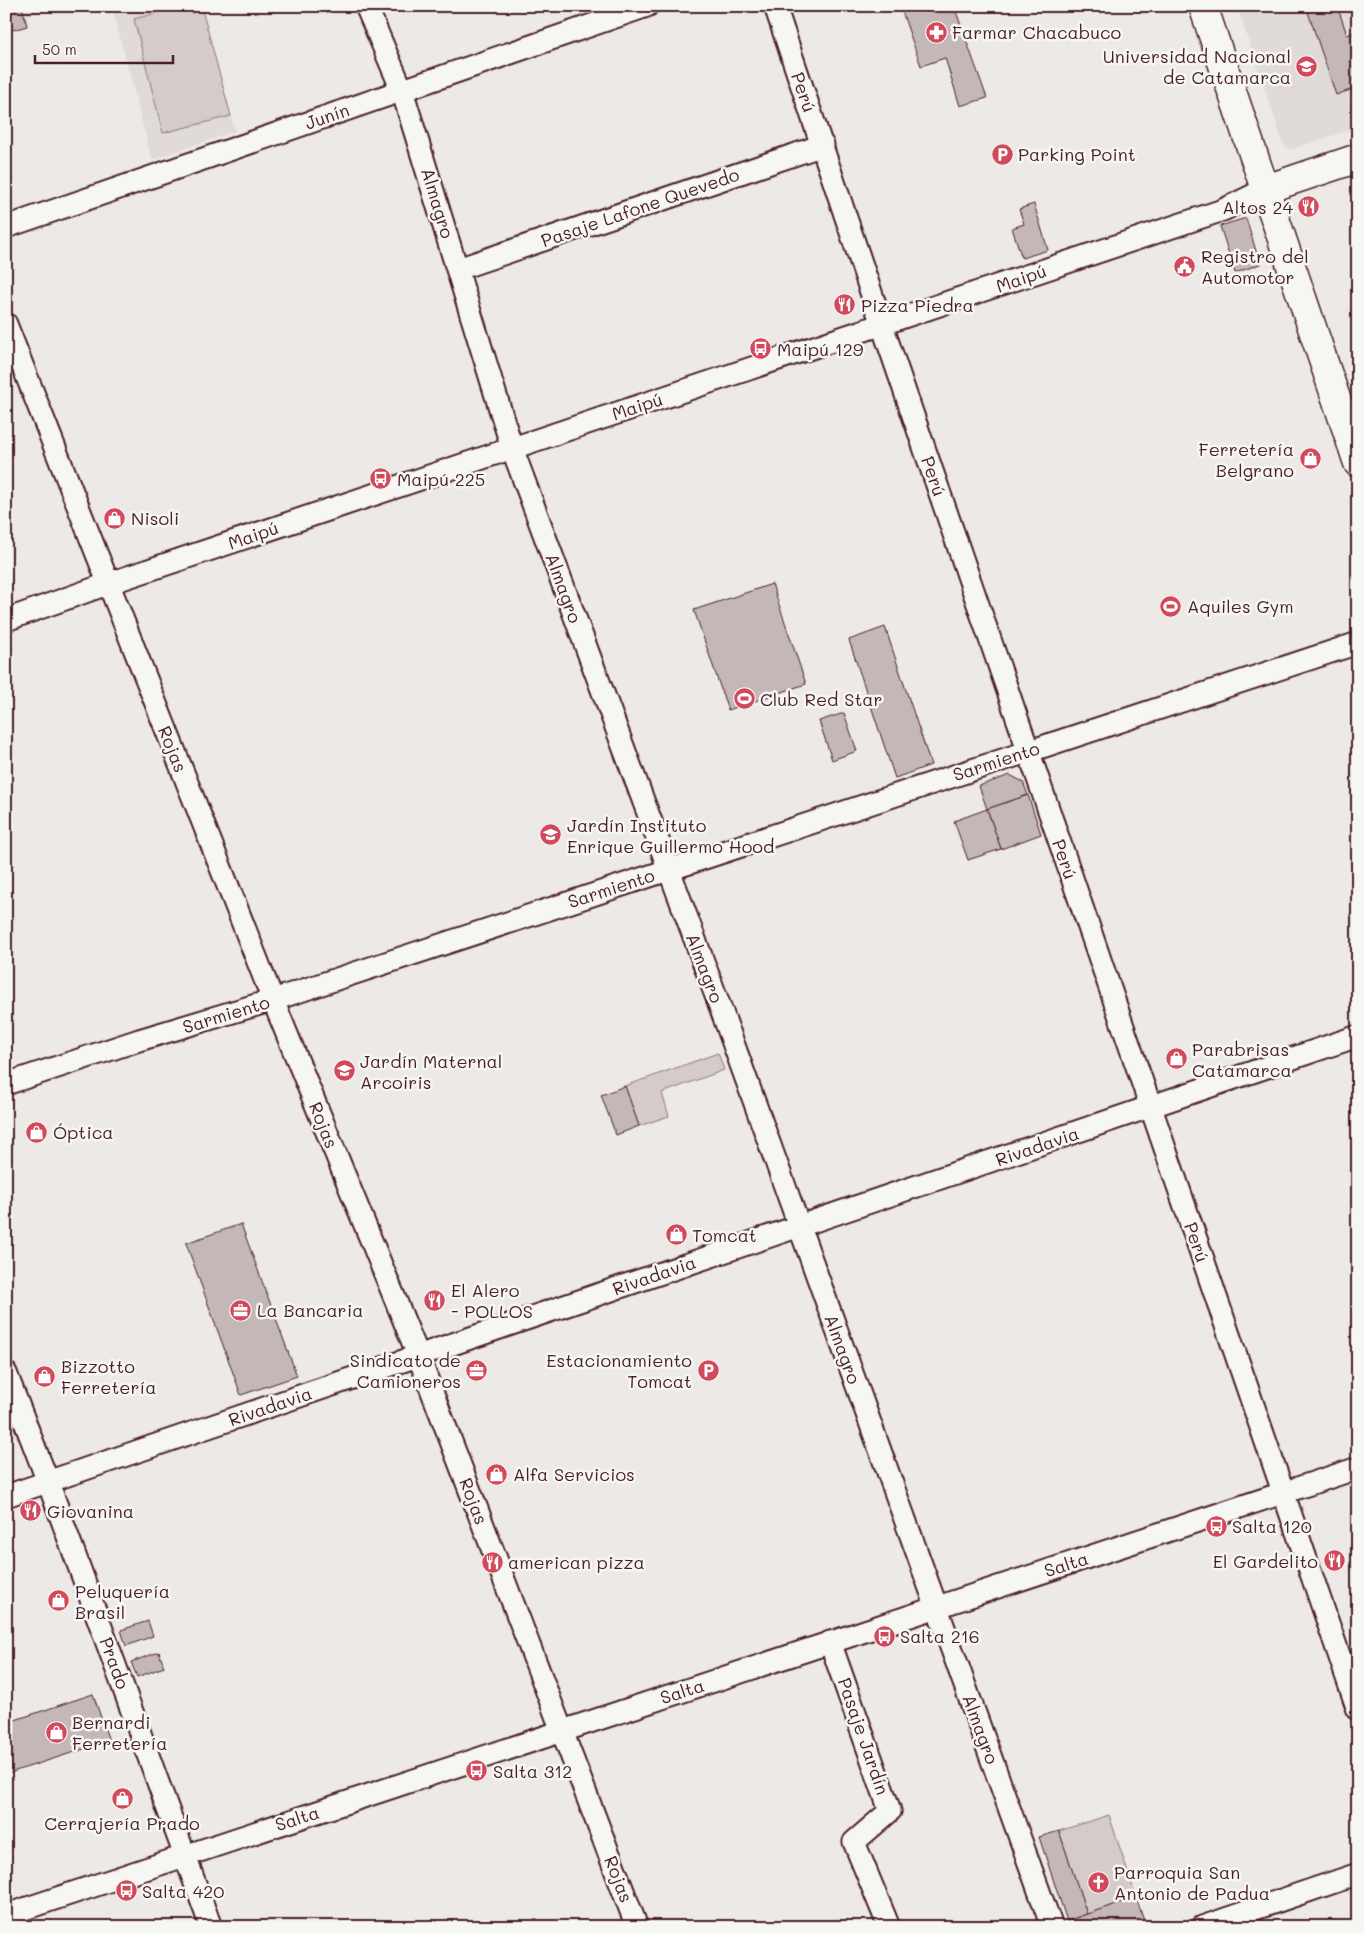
<svg xmlns="http://www.w3.org/2000/svg" width="1364" height="1933" font-family="Mali,sans-serif">
<rect width="100%" height="100%" fill="#ece9e6"/>
<filter id="ink" filterUnits="userSpaceOnUse"><feTurbulence type="fractalNoise" baseFrequency=".02" numOctaves="2"/><feDisplacementMap in="SourceGraphic" scale="10" xChannelSelector="R" yChannelSelector="G"/><feConvolveMatrix kernelMatrix="1 2 1 2 8 2 1 2 1" color-interpolation-filters="sRGB"/></filter>
<g filter="url(#ink)">
<g fill="#e0dad8">
<path d="M6 6H61L26 17 27 26 6 32Z"/>
<path d="M112 6H158L161 12 183 6H201L235 131 152 160Z"/>
<path d="M1237 6H1358V127L1290 150 1283 143Z"/>
</g>
<g fill="#d4cbca" stroke="#8f757a">
<path d="M183 6H201L231 116 163 133 134 19Z"/>
<path d="M718 1053 724 1070 662 1093 669 1116 639 1126 625 1086Z"/>
<path d="M1109 1815 1136 1897 1087 1914 1059 1831Z"/>
</g>
<g fill="#c4b7b7" stroke="#4a1f2b">
<path d="M6 6H22L27 26 6 32Z"/>
<path d="M900 6H954L987 98 960 106 945 58 921 66Z"/>
<path d="M1306 6H1354L1339 11 1347 35 1358 31V77L1353 79 1356 88 1336 95Z"/>
<path d="M1034 204 1048 250 1022 258 1012 228 1024 224 1019 209Z"/>
<path d="M1246 218 1260 264 1235 273 1220 226Z"/>
<path d="M772 584 806 684 728 710 694 610Z"/>
<path d="M885 627 931 765 895 778 849 640Z"/>
<path d="M844 713 857 751 832 760 819 721Z"/>
<path d="M1010 775 1023 782 1028 795 987 809 979 786Z"/>
<path d="M1028 795 1041 834 1001 849 987 809Z"/>
<path d="M987 809 1001 849 968 860 954 821Z"/>
<path d="M625 1086 639 1126 616 1135 601 1095Z"/>
<path d="M241 1224 297 1376 241 1395 186 1243Z"/>
<path d="M6 1461 11 1473 6 1475Z"/>
<path d="M148 1621 153 1636 126 1646 121 1630Z"/>
<path d="M159 1652 164 1667 137 1677 131 1662Z"/>
<path d="M93 1694 109 1741 6 1774V1723Z"/>
<path d="M1059 1831 1087 1914 1067 1921 1039 1837Z"/>
<path d="M1136 1897 1146 1927H1070L1067 1921Z"/>
</g>
<g fill="none" stroke-linecap="round" stroke-linejoin="round">
<defs>
<g id="street">
<path d="M366 6 402 90 512 448 722 1012 1052 1927"/>
<path d="M775 6 882 325 1358 1710"/>
<path d="M6 227 647 6"/>
<path d="M458 269 823 145"/>
<path d="M6 324 273 1000 418 1355 637 1927"/>
<path d="M6 620 107 584 1223 210 1266 189"/>
<path d="M6 1084 139 1040 273 1000 1358 643"/>
<path d="M6 1373 48 1482 211 1927"/>
<path d="M6 1496 1358 1036"/>
<path d="M830 1642 890 1811 854 1842 889 1927"/>
<path d="M6 1915 1358 1468"/>
<path d="M1202 1927 1358 1874"/>
</g>
<path id="secondary" d="M1266 189 1358 158"/>
<path id="primary" d="M1203 6 1358 463"/>
</defs>
<use href="#street" stroke="#4a1f2b" stroke-width="25"/>
<use href="#secondary" stroke="#4a1f2b" stroke-width="31"/>
<use href="#primary" stroke="#4a1f2b" stroke-width="31"/>
<use href="#street" stroke="#f6f6f2" stroke-width="21"/>
<use href="#secondary" stroke="#f6f6f2" stroke-width="28"/>
<use href="#primary" stroke="#f6f6f2" stroke-width="28"/>
</g>
</g>
<defs>
<symbol id="pharmacy-disc" viewBox="-11 -11 22 22"><circle r="9.5" fill="#d1495b" stroke="#f6f6f2"/><path d="M-2-6h4v4h4v4h-4v4h-4v-4h-4v-4h4Z" fill="#fff"/></symbol>
<symbol id="university-disc" viewBox="-11 -11 22 22"><circle r="9.5" fill="#d1495b" stroke="#f6f6f2"/><path d="M0-5L7-2L0 1L-7-2ZM-4 1L0 2.5L4 1V4Q0 6-4 4Z" fill="#fff"/></symbol>
<symbol id="parking-disc" viewBox="-11 -11 22 22"><circle r="9.5" fill="#d1495b" stroke="#f6f6f2"/><path d="M-3.5-5.5H1a3.5 3.5 0 0 1 0 7H-1V5.5H-3.5ZM-1-3.4V-.6H.8a1.4 1.4 0 0 0 0-2.8Z" fill="#fff"/></symbol>
<symbol id="restaurant-disc" viewBox="-11 -11 22 22"><circle r="9.5" fill="#d1495b" stroke="#f6f6f2"/><path d="M-5-6h1v4h1v-4h1v4h1v-4h1v5L-1.5 .5V6h-2V.5L-5-1ZM5-6V6H3V1.5H1.5Q1.5-4 5-6Z" fill="#fff"/></symbol>
<symbol id="civic-disc" viewBox="-11 -11 22 22"><circle r="9.5" fill="#d1495b" stroke="#f6f6f2"/><path d="M-.6-6.5H3V-4.5H.6V-3L4-1V1h2V6H-6V1h2V-1L-.6-3ZM-1.2 2.5V6h2.4V2.5Z" fill="#fff"/></symbol>
<symbol id="bus-disc" viewBox="-11 -11 22 22"><circle r="9.5" fill="#d1495b" stroke="#f6f6f2"/><path d="M-5-6H5V4H4V6H2V4H-2V6H-4V4H-5ZM-3.5-4V0h7V-4ZM-3.5 1.2v1.5H-2V1.2ZM2 1.2v1.5H3.5V1.2Z" fill="#fff"/></symbol>
<symbol id="shop-disc" viewBox="-11 -11 22 22"><circle r="9.5" fill="#d1495b" stroke="#f6f6f2"/><path d="M-5-2.5h2.3a2.7 3.5 0 0 1 5.4 0H5L5.5 6h-11ZM-1.5-2.5h3a1.5 2.3 0 0 0-3 0Z" fill="#fff"/></symbol>
<symbol id="stadium-disc" viewBox="-11 -11 22 22"><circle r="9.5" fill="#d1495b" stroke="#f6f6f2"/><path d="M0-5a6.5 5 0 1 0 0 10a6.5 5 0 1 0 0-10ZM-3.5-1.8h7v3.6h-7Z" fill="#fff"/></symbol>
<symbol id="school-disc" viewBox="-11 -11 22 22"><circle r="9.5" fill="#d1495b" stroke="#f6f6f2"/><path d="M0-5L7-2L0 1L-7-2ZM-4 1L0 2.5L4 1V4Q0 6-4 4Z" fill="#fff"/></symbol>
<symbol id="office-disc" viewBox="-11 -11 22 22"><circle r="9.5" fill="#d1495b" stroke="#f6f6f2"/><path d="M-6-3h4V-5.5h4V-3h4V5H-6ZM-1-4.5V-3h2v-1.5ZM-6 0V1H6V0Z" fill="#fff"/></symbol>
<symbol id="church-disc" viewBox="-11 -11 22 22"><circle r="9.5" fill="#d1495b" stroke="#f6f6f2"/><path d="M-1.2-6h2.4v3.5h3.3v2.4h-3.3V6h-2.4V-.1h-3.3v-2.4h3.3Z" fill="#fff"/></symbol>
</defs>
<g fill-rule="evenodd">
<use href="#pharmacy-disc" x="924" y="20" width="25" height="25"/>
<use href="#university-disc" x="1294" y="54" width="25" height="25"/>
<use href="#parking-disc" x="990" y="142" width="25" height="25"/>
<use href="#restaurant-disc" x="1296" y="194" width="25" height="25"/>
<use href="#civic-disc" x="1172" y="254" width="25" height="25"/>
<use href="#restaurant-disc" x="832" y="292" width="25" height="25"/>
<use href="#bus-disc" x="748" y="336" width="25" height="25"/>
<use href="#shop-disc" x="1298" y="446" width="25" height="25"/>
<use href="#bus-disc" x="368" y="466" width="25" height="25"/>
<use href="#shop-disc" x="102" y="506" width="25" height="25"/>
<use href="#stadium-disc" x="1158" y="594" width="25" height="25"/>
<use href="#stadium-disc" x="732" y="686" width="25" height="25"/>
<use href="#school-disc" x="538" y="822" width="25" height="25"/>
<use href="#shop-disc" x="1164" y="1046" width="25" height="25"/>
<use href="#school-disc" x="332" y="1058" width="25" height="25"/>
<use href="#shop-disc" x="24" y="1120" width="25" height="25"/>
<use href="#shop-disc" x="664" y="1222" width="25" height="25"/>
<use href="#restaurant-disc" x="422" y="1288" width="25" height="25"/>
<use href="#office-disc" x="228" y="1298" width="25" height="25"/>
<use href="#office-disc" x="464" y="1358" width="25" height="25"/>
<use href="#parking-disc" x="696" y="1358" width="25" height="25"/>
<use href="#shop-disc" x="32" y="1364" width="25" height="25"/>
<use href="#shop-disc" x="484" y="1462" width="25" height="25"/>
<use href="#restaurant-disc" x="18" y="1498" width="25" height="25"/>
<use href="#bus-disc" x="1204" y="1514" width="25" height="25"/>
<use href="#restaurant-disc" x="1322" y="1548" width="25" height="25"/>
<use href="#restaurant-disc" x="480" y="1550" width="25" height="25"/>
<use href="#shop-disc" x="46" y="1588" width="25" height="25"/>
<use href="#bus-disc" x="872" y="1624" width="25" height="25"/>
<use href="#shop-disc" x="44" y="1720" width="25" height="25"/>
<use href="#bus-disc" x="464" y="1758" width="25" height="25"/>
<use href="#shop-disc" x="110" y="1786" width="25" height="25"/>
<use href="#church-disc" x="1086" y="1870" width="25" height="25"/>
<use href="#bus-disc" x="114" y="1878" width="25" height="25"/>
</g>
<g text-anchor="middle" dominant-baseline="central" stroke-width="5" stroke-linejoin="round" paint-order="stroke">
<g font-size="18" fill="#4a1f2b" stroke="#f6f6f2" text-anchor="start">
<text x="952" y="32">Farmar Chacabuco</text>
<text x="1291" y="56" text-anchor="end">Universidad Nacional<tspan x="1291" dy="21">de Catamarca</tspan></text>
<text x="1018" y="154">Parking Point</text>
<text x="1293" y="207" text-anchor="end">Altos 24</text>
<text x="1201" y="256">Registro del<tspan x="1201" dy="21">Automotor</tspan></text>
<text x="861" y="305">Pizza Piedra</text>
<text x="777" y="349">Maipú 129</text>
<text x="1294" y="449" text-anchor="end">Ferretería<tspan x="1294" dy="21">Belgrano</tspan></text>
<text x="397" y="479">Maipú 225</text>
<text x="131" y="518">Nisoli</text>
<text x="1187" y="606">Aquiles Gym</text>
<text x="760" y="699">Club Red Star</text>
<text x="567" y="825">Jardín Instituto<tspan x="567" dy="21">Enrique Guillermo Hood</tspan></text>
<text x="1192" y="1049">Parabrisas<tspan x="1192" dy="21">Catamarca</tspan></text>
<text x="360" y="1061">Jardín Maternal<tspan x="360" dy="21">Arcoiris</tspan></text>
<text x="53" y="1132">Óptica</text>
<text x="692" y="1235">Tomcat</text>
<text x="451" y="1290">El Alero<tspan x="451" dy="21">- POLLOS</tspan></text>
<text x="257" y="1310">La Bancaria</text>
<text x="461" y="1360" text-anchor="end">Sindicato de<tspan x="461" dy="21">Camioneros</tspan></text>
<text x="692" y="1360" text-anchor="end">Estacionamiento<tspan x="692" dy="21">Tomcat</tspan></text>
<text x="61" y="1366">Bizzotto<tspan x="61" dy="21">Ferretería</tspan></text>
<text x="513" y="1474">Alfa Servicios</text>
<text x="47" y="1511">Giovanina</text>
<text x="1232" y="1526">Salta 120</text>
<text x="1318" y="1561" text-anchor="end">El Gardelito</text>
<text x="508" y="1562">american pizza</text>
<text x="75" y="1591">Peluquería<tspan x="75" dy="21">Brasil</tspan></text>
<text x="900" y="1636">Salta 216</text>
<text x="72" y="1722">Bernardi<tspan x="72" dy="21">Ferretería</tspan></text>
<text x="493" y="1771">Salta 312</text>
<text x="122" y="1823" text-anchor="middle">Cerrajería Prado</text>
<text x="1114" y="1872">Parroquia San<tspan x="1114" dy="21">Antonio de Padua</tspan></text>
<text x="142" y="1891">Salta 420</text>
</g>
<g font-size="18" fill="#4a1f2b" stroke="#f6f6f2">
<text transform="translate(804 92) rotate(71)">Perú</text>
<text transform="translate(327 116) rotate(-19)">Junín</text>
<text transform="translate(438 203) rotate(73)">Almagro</text>
<text transform="translate(640 207) rotate(-19)">Pasaje Lafone Quevedo</text>
<text transform="translate(1021 278) rotate(-19)">Maipú</text>
<text transform="translate(637 406) rotate(-18)">Maipú</text>
<text transform="translate(934 476) rotate(71)">Perú</text>
<text transform="translate(253 535) rotate(-19)">Maipú</text>
<text transform="translate(564 588) rotate(70)">Almagro</text>
<text transform="translate(173 749) rotate(68)">Rojas</text>
<text transform="translate(996 761) rotate(-18)">Sarmiento</text>
<text transform="translate(1065 859) rotate(71)">Perú</text>
<text transform="translate(611 888) rotate(-18)">Sarmiento</text>
<text transform="translate(705 968) rotate(69)">Almagro</text>
<text transform="translate(226 1014) rotate(-17)">Sarmiento</text>
<text transform="translate(324 1125) rotate(68)">Rojas</text>
<text transform="translate(1037 1146) rotate(-19)">Rivadavia</text>
<text transform="translate(1197 1242) rotate(71)">Perú</text>
<text transform="translate(654 1275) rotate(-19)">Rivadavia</text>
<text transform="translate(843 1349) rotate(70)">Almagro</text>
<text transform="translate(270 1406) rotate(-19)">Rivadavia</text>
<text transform="translate(474 1501) rotate(69)">Rojas</text>
<text transform="translate(1066 1564) rotate(-18)">Salta</text>
<text transform="translate(115 1663) rotate(70)">Prado</text>
<text transform="translate(682 1691) rotate(-18)">Salta</text>
<text transform="translate(981 1729) rotate(70)">Almagro</text>
<text transform="translate(864 1736) rotate(71)">Pasaje Jardín</text>
<text transform="translate(297 1818) rotate(-18)">Salta</text>
<text transform="translate(619 1879) rotate(69)">Rojas</text>
</g>
</g>
<rect width="1364" height="1933" fill="none" stroke="#f6f6f2" stroke-width="25"/>
<rect x="12" y="12" width="1339" height="1908" fill="none" stroke="#4a1f2b" stroke-width="2" filter="url(#ink)"/>
<path d="M35 55v8h138v-8" fill="none" stroke="#4a1f2b" stroke-width="2.5"/>
<text x="42" y="55" font-size="15" fill="#4a1f2b" stroke="#f6f6f2" stroke-width="4" paint-order="stroke">50 m</text>
</svg>
